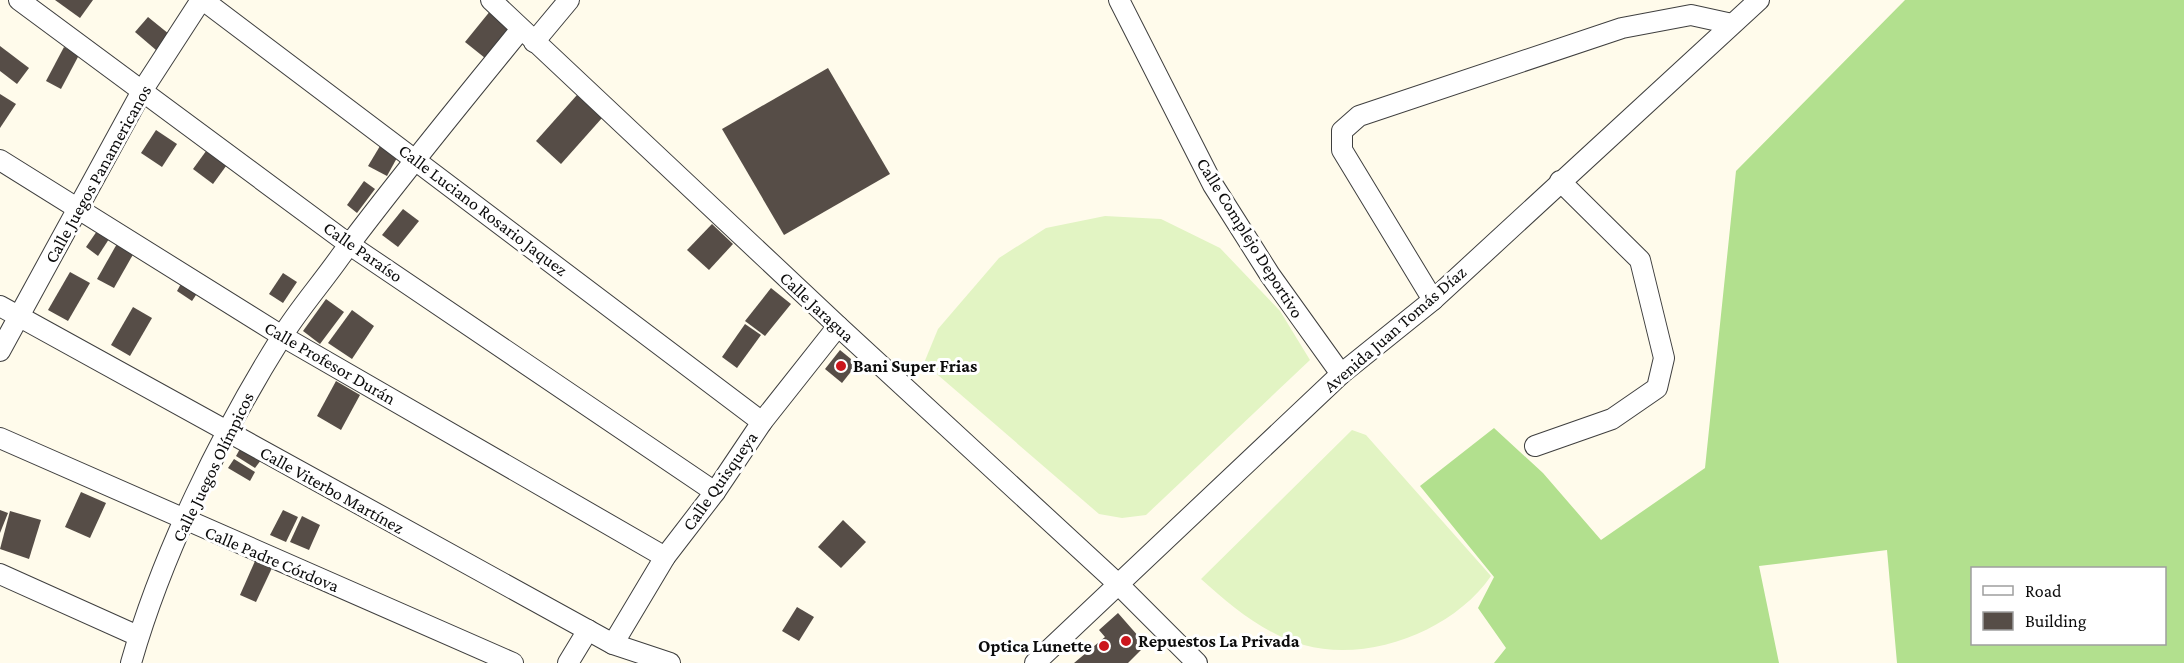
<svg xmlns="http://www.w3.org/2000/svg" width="2184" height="663" font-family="'Crimson Pro',serif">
<rect width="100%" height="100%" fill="#fffbeb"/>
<path fill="#b2e08e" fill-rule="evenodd" d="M1905 0H2184V663H1897L1887 550 1759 566 1779 663H1494L1506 648 1478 608 1494 577 1420 486 1494 428 1543 473 1601 540 1705 468 1736 171ZM1972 568H2164V644H1972Z"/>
<g fill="#e2f4c3">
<path d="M1105 216 1161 219 1220 248 1280 311 1310 360 1146 515 1122 518 1099 514 924 363 938 329 999 258 1046 228Z"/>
<path d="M1352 430 1366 435 1491 576C1453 631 1369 663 1304 645 1264 634 1231 606 1201 579Z"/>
</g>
<g fill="#564d47">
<path d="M55 0H93L80 18Z"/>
<path d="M491 10 511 26 485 58 465 42Z"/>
<path d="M148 17 169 34 156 50 135 32Z"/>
<path d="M0 46 29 68 17 84 0 71Z"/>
<path d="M64 47 79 55 61 89 46 81Z"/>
<path d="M828 68 890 174 784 235 722 129Z"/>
<path d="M0 94 16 104 0 128Z"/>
<path d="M577 95 602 118 561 164 536 141Z"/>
<path d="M156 130 177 144 162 167 141 153Z"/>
<path d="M380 146 398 156 387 176 368 166Z"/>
<path d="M209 147 229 162 213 184 193 169Z"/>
<path d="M364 181 375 189 357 213 347 205Z"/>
<path d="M403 209 419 221 398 247 382 235Z"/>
<path d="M712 224 733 244 709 270 687 250Z"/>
<path d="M97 231 109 239 98 256 86 247Z"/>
<path d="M118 242 135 251 114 288 97 279Z"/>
<path d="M70 272 90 283 68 321 48 310Z"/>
<path d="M283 273 297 282 283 303 269 294Z"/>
<path d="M182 282 198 292 192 301 177 291Z"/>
<path d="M771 288 791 304 765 336 745 321Z"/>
<path d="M326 299 344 312 320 344 303 331Z"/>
<path d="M133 307 152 318 130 356 111 345Z"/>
<path d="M352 310 374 326 352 359 328 343Z"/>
<path d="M745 324 761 335 737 368 722 357Z"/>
<path d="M840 350 857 364 842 383 825 369Z"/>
<path d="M336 381 360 395 341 430 317 416Z"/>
<path d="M241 447 261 460 255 468 236 456Z"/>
<path d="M234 459 255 472 250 481 228 468Z"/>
<path d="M81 492 106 503 90 538 65 527Z"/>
<path d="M0 510 8 513 0 533Z"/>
<path d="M283 510 298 517 286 542 270 535Z"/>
<path d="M10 511 41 520 29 559 0 549Z"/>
<path d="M302 516 320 525 309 550 290 542Z"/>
<path d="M843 520 866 542 841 568 818 547Z"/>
<path d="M255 561 272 568 256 602 240 595Z"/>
<path d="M797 607 814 617 799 641 782 631Z"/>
<path d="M1118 613 1146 645 1128 663H1074L1105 637 1099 630Z"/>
</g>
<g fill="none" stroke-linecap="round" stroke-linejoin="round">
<defs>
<g id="minor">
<path d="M19 0 350 245 715 492"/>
<path d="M203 0 762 422"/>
<path d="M491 0 838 326 1118 584 1197 663"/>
<path d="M1119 0 1213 185 1270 275 1341 374"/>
<path d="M534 42 569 0"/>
<path d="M0 160 282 336 665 557"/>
<path d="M1433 300 1342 150V131L1359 116 1622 28 1691 15 1732 24"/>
<path d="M0 306 613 644 670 663"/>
<path d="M0 351 142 91 201 0"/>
<path d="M0 438 513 663"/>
<path d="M1535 446 1612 419 1657 388 1664 358 1640 260 1560 181"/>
<path d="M0 574 138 636"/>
<path d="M613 644 665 557 715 492 762 422 838 326"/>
<path d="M131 663C162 554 221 434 281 338 298 310 321 284 340 257 398 179 460 104 521 29"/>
<path d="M568 663 588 630"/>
<path d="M1035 663 1341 374 1433 300 1759 0"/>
</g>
</defs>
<use href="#minor" stroke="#3f3f3f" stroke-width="22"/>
<use href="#minor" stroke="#fff" stroke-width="20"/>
</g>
<g fill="#cb161c" stroke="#fff" stroke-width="2">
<circle cx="841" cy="366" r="6"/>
<circle cx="1126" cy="641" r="6"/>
<circle cx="1104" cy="646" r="6"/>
</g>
<g text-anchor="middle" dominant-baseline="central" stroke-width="6" stroke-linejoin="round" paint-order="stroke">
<g font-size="18" fill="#0c0c0c" stroke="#fff">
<text transform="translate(98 174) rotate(-61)">Calle Juegos Panamericanos</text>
<text transform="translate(483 210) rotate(37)">Calle Luciano Rosario Jaquez</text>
<text transform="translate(1250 238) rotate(58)">Calle Complejo Deportivo</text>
<text transform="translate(363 252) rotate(35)">Calle Paraíso</text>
<text transform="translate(817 307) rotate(43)">Calle Jaragua</text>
<text transform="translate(1395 329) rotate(-41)">Avenida Juan Tomás Díaz</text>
<text transform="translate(330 363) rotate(30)">Calle Profesor Durán</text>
<text transform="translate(213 467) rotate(-64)">Calle Juegos Olímpicos</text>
<text transform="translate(720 481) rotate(-55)">Calle Quisqueya</text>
<text transform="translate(332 490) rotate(29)">Calle Viterbo Martínez</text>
<text transform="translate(272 559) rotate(23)">Calle Padre Córdova</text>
</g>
<g font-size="18" font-weight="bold" fill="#0c0c0c" stroke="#fff" text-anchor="start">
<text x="853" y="366">Bani Super Frias</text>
<text x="1138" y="641">Repuestos La Privada</text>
<text x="1092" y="646" text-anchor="end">Optica Lunette</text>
</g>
</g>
<rect x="1971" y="567" width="195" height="78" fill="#ffffff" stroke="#9e9e9e" stroke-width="1.5"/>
<rect x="1983" y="586" width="30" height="9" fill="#ffffff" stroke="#9e9e9e" stroke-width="1.5"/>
<text x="2025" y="597" font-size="18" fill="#0c0c0c">Road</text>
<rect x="1983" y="612" width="30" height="18" fill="#564d47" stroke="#9e9e9e" stroke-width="1.5"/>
<text x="2025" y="627" font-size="18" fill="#0c0c0c">Building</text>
</svg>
